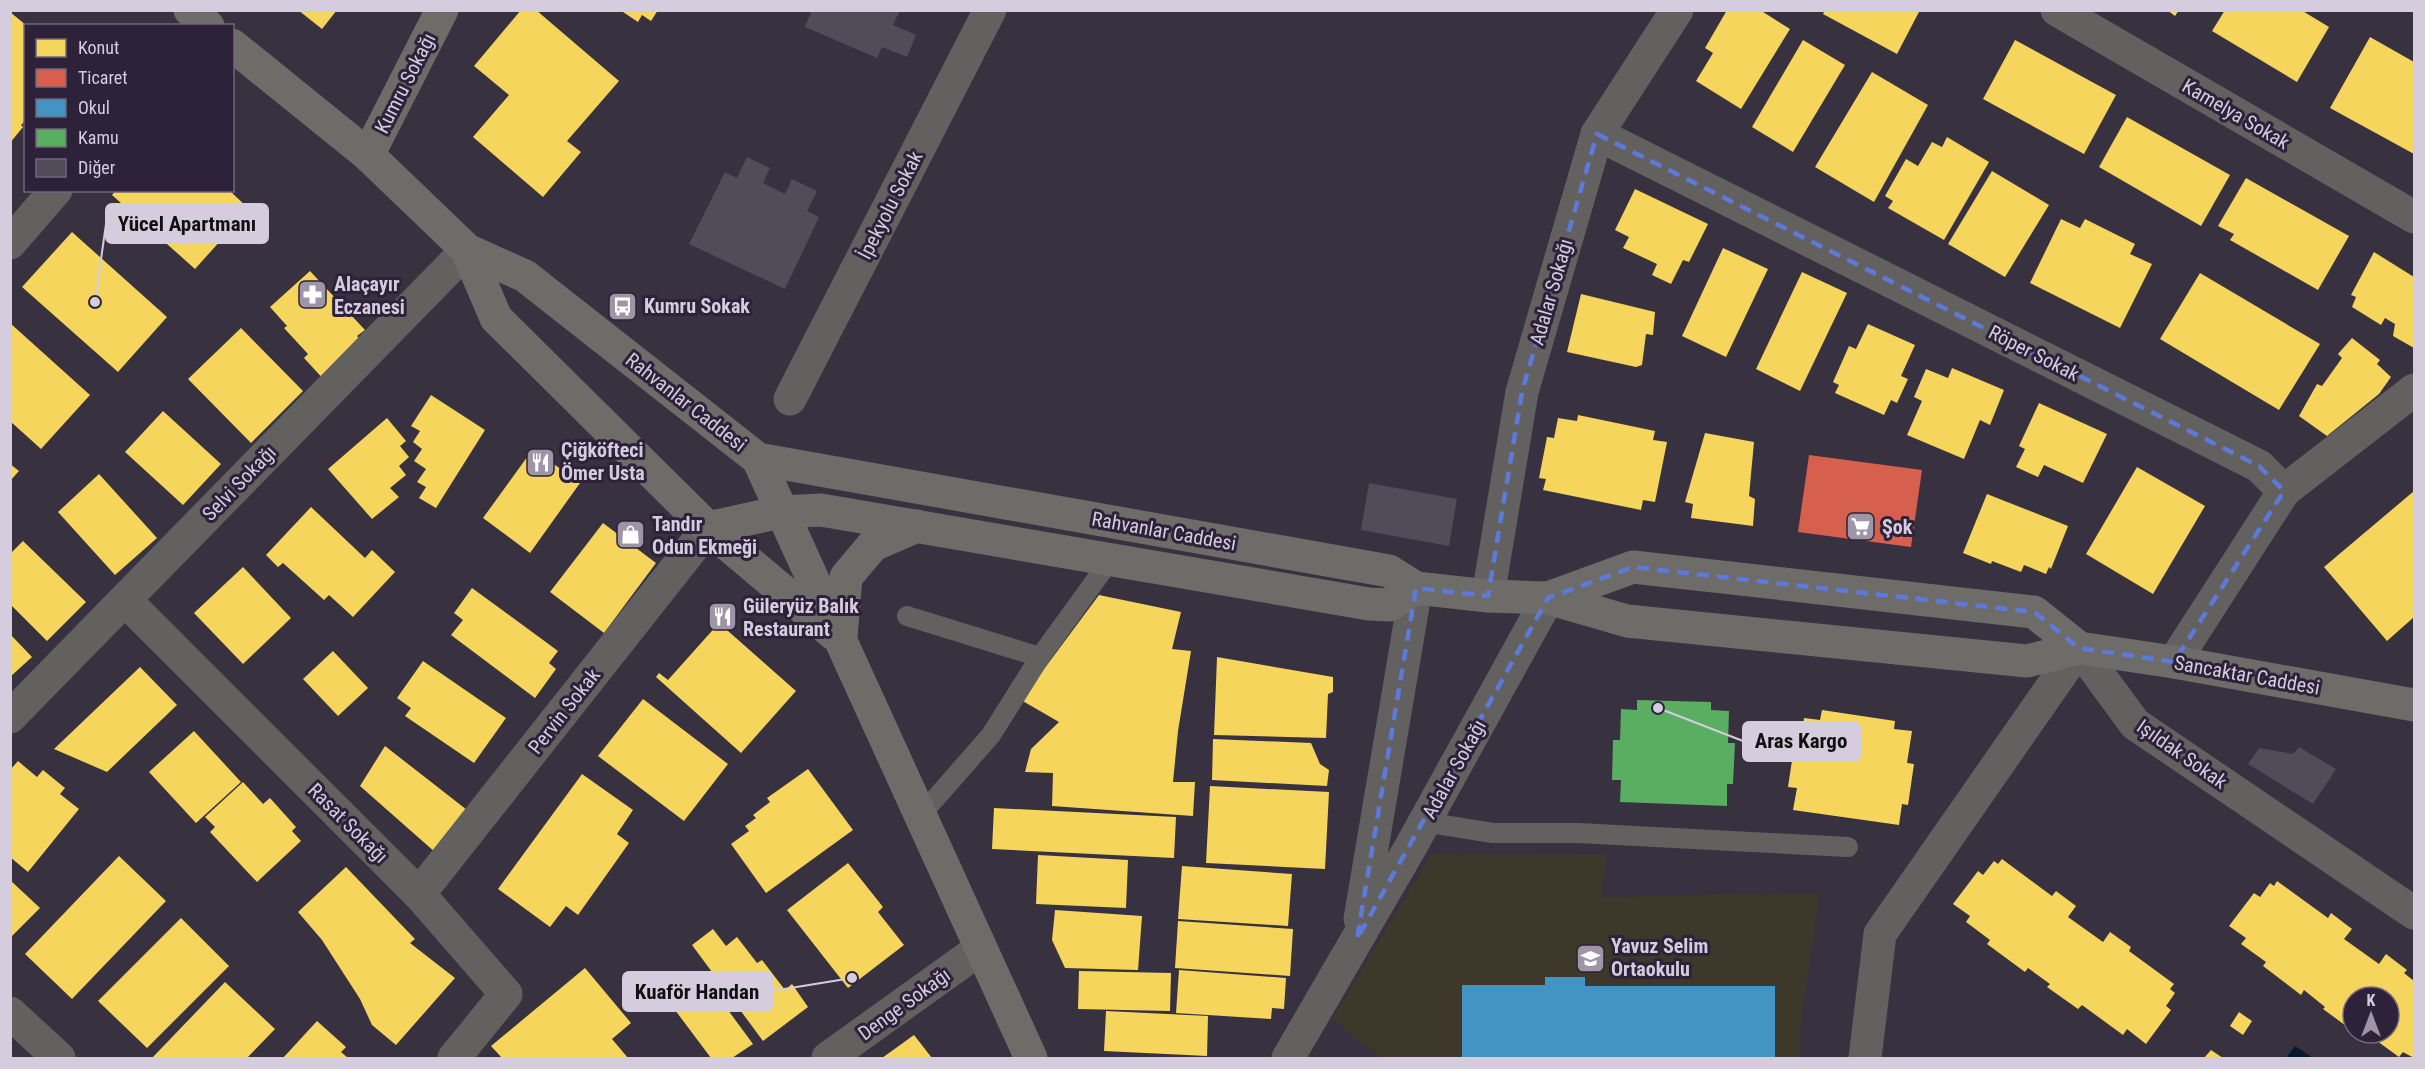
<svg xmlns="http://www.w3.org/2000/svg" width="2425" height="1069" font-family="'Roboto Condensed',sans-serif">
<rect width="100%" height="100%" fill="#38313f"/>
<path fill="#3e382a" d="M1432 854 1606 855 1602 897 1820 893 1800 1028V1058H1381L1332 1019Z"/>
<path fill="#06192e" d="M2295 1046 2313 1058H2286Z"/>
<g fill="#f6d55c">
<path d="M298 10H337L322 29Z"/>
<path d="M521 10H536L619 81 567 141 581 152 543 197 473 137 509 95 474 66Z"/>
<path d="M620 10H658L651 21 642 15 638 22Z"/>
<path d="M1727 10H1760L1790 29 1741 109 1696 81 1713 53 1705 48Z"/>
<path d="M1825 10H1920L1897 54 1823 14Z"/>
<path d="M2167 10H2179L2175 16Z"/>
<path d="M2225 10H2301L2329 27 2297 82 2212 31Z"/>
<path d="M10 12 26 25V120L21 125 23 127 10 143Z"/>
<path d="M2370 37 2414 62V154L2330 108Z"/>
<path d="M1803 40 1845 65 1793 152 1752 127Z"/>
<path d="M2015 40 2116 95 2084 154 1983 99Z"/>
<path d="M1872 72 1928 105 1874 202 1815 167Z"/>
<path d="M2127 117 2230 175 2201 226 2099 167Z"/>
<path d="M1947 137 1989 162 1944 240 1888 208 1893 201 1885 196 1906 159 1918 166 1932 142 1942 147Z"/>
<path d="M1992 171 2049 205 2005 277 1948 244Z"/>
<path d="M2246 178 2349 236 2318 290 2230 240 2234 234 2218 226Z"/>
<path d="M1635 189 1708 224 1689 262 1683 260 1671 284 1652 275 1657 264 1623 248 1629 237 1615 230Z"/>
<path d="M116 190H229L249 209 195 269 112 195Z"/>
<path d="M2061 219 2080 228 2085 219 2135 244 2130 254 2152 264 2120 328 2030 283Z"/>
<path d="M72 232 167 317 118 372 22 287Z"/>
<path d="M1723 248 1768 269 1726 357 1682 336Z"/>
<path d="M2374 252 2414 277V348L2393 336 2395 324 2385 318 2381 325 2352 307 2356 297 2351 295Z"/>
<path d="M310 271 365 330 357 336 366 346 327 383 304 358 308 354 284 328 287 326 270 307Z"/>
<path d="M1802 272 1847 293 1800 391 1756 369Z"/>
<path d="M2200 273 2320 344 2279 410 2160 339Z"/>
<path d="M1581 294 1655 312 1653 335 1646 334 1642 365 1636 367 1567 352Z"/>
<path d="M10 323 90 395 41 449 10 421Z"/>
<path d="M1868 324 1915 345 1901 376 1908 379 1897 403 1891 400 1884 415 1835 393 1839 385 1833 382 1849 346 1856 349Z"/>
<path d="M241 328 303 391 251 443 188 379Z"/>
<path d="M2352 338 2380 360 2377 364 2391 377 2379 394 2327 436 2299 416 2317 384 2322 386 2342 358 2338 354Z"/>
<path d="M1952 368 2004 390 1990 425 1980 420 1964 459 1907 435 1922 401 1914 397 1926 369 1948 378Z"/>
<path d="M431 395 485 430 436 508 419 498 426 487 417 482 426 469 414 461 422 449 413 442 420 431 411 426Z"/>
<path d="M2039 403 2107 434 2083 483 2044 465 2038 477 2016 467 2025 449 2019 446Z"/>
<path d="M163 411 221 464 183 505 125 452Z"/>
<path d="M1578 415 1655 431 1653 440 1667 442 1655 502 1643 500 1641 510 1543 490 1546 479 1539 478 1547 437 1554 438 1558 418 1577 421Z"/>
<path d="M387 418 406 441 400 446 409 457 399 466 406 475 390 488 399 497 372 519 328 469Z"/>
<path d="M1705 433 1754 442 1749 496 1755 499 1753 526 1691 518 1693 504 1685 502Z"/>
<path d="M533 449 580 483 530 553 483 518Z"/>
<path d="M10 464 19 471 10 481Z"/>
<path d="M2137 467 2205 506 2153 594 2086 554Z"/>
<path d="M99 474 157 538 115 575 58 512Z"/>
<path d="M2414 491V617L2387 641 2324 567Z"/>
<path d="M1987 494 2068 526 2051 569 2049 567 2046 574 2024 565 2021 572 1992 561 1991 564 1963 553Z"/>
<path d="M311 507 365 558 372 550 395 572 353 617 329 595 324 600 283 563 278 567 266 555Z"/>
<path d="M603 523 656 563 604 633 550 592Z"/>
<path d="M23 541 86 602 47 641 10 604V554Z"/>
<path d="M243 567 291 618 243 664 194 613Z"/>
<path d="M472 588 558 651 549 663 556 669 535 698 451 635 463 620 454 613Z"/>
<path d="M1099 595 1181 612 1172 649 1191 651 1178 731 1173 782H1195L1193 816 1052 806 1053 773 1025 772 1031 749 1059 722 1021 700Z"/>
<path d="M719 623 796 691 741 753 656 677 659 673 668 680Z"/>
<path d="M10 634 32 657 10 677Z"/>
<path d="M333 651 368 688 338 716 303 679Z"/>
<path d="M1217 657 1333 677V692L1328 694 1326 738 1214 735Z"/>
<path d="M423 661 506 718 474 763 405 716 411 708 397 698Z"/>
<path d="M140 667 177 705 107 772 54 749Z"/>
<path d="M643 699 728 764 684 821 598 756Z"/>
<path d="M1822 710 1895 721 1894 729 1912 731 1907 763 1914 764 1908 805 1902 804 1899 825 1793 810 1797 788 1788 787 1794 747 1800 749 1804 718 1820 720Z"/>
<path d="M194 731 241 782 196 823 149 772Z"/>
<path d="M1213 739 1311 743 1320 764 1329 770 1327 786 1212 780Z"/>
<path d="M385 746 467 810 436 853 360 786Z"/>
<path d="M18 761 37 777 43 770 65 788 60 794 79 809 28 872 10 857V770Z"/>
<path d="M808 769 853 830 766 893 731 844 749 831 745 826 756 818 753 815 770 802 767 798Z"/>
<path d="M582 774 633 810 617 834 629 843 578 915 566 906 550 927 498 889Z"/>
<path d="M243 782 263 804 270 798 296 827 292 831 301 841 257 882 210 832 215 827 205 817Z"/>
<path d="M1210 786 1329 792 1325 869 1206 863Z"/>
<path d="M994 808 1176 817 1174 858 992 849Z"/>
<path d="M1038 855 1128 860 1126 908 1036 904Z"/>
<path d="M119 856 166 901 72 999 25 954Z"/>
<path d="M2002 859 2052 896 2056 891 2076 906 2068 917 2103 942 2110 932 2131 947 2129 951 2174 984 2170 989 2175 993 2166 1006 2171 1010 2146 1044 2127 1029 2123 1035 2082 1005 2078 1009 2047 987 2050 984 2028 968 2025 972 1987 944 1990 940 1966 922 1970 916 1953 904 1978 871 1983 875 1994 861 1998 864Z"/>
<path d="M848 863 883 907 878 912 904 945 848 988 787 910Z"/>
<path d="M1182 866 1292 874 1288 926 1178 919Z"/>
<path d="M346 867 415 939 410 943 455 978 396 1045 372 1025 360 999 322 940 298 912Z"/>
<path d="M10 880 40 908 10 938Z"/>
<path d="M2277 881 2328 918 2331 913 2352 929 2344 939 2379 964 2386 954 2407 970 2404 973 2414 981V1058L2403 1052 2399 1057 2366 1033H2389V997H2353V1031L2323 1009 2325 1007 2304 990 2301 995 2263 966 2266 962 2241 944 2246 938 2229 926 2254 893 2260 897 2270 883 2274 886Z"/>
<path d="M1055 910 1142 916 1138 970 1065 968 1052 940Z"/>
<path d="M181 918 229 966 147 1048 98 1001Z"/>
<path d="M1178 921 1293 929 1290 976 1175 968Z"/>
<path d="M713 929 726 946 737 937 757 963 762 960 785 990 792 984 808 1007 763 1041 692 945Z"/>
<path d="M585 968 631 1023 612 1039 628 1058H502L491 1046Z"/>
<path d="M1179 970 1286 978 1284 1009 1272 1008 1271 1019 1176 1013Z"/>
<path d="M1079 971 1171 973 1170 1011 1078 1009Z"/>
<path d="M700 972 753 1044 732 1058H711L666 998Z"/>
<path d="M225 982 275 1029 247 1058H152Z"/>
<path d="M1106 1011 1208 1016 1207 1056 1104 1051Z"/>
<path d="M2239 1012 2252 1021 2243 1035 2230 1026Z"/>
<path d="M317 1021 346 1047 341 1052 348 1058H283Z"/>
<path d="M914 1035 932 1058H882Z"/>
<path d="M2211 1050 2223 1058H2204Z"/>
</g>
<path fill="#d6604d" d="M1809 455 1922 470 1911 547 1798 532Z"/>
<path fill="#4393c3" d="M1545 977H1585V986H1775V1058H1462V985H1545Z"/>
<path fill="#5aae61" d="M1637 700 1711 702V710L1729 711 1728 743H1735L1733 784H1727V806L1620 802 1621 780H1612L1613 740H1620L1621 709 1637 710Z"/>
<g fill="#524c58">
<path d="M812 10H900L893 25 916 35 907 57 882 47 877 58 805 27Z"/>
<path d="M747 157 770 168 763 183 785 194 792 179 817 191 807 211 819 217 785 289 689 244 725 172 737 178Z"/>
<path d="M1369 483 1457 499 1449 546 1361 530Z"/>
<path d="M2299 747 2336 769 2313 804 2248 764 2259 748 2293 754Z"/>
</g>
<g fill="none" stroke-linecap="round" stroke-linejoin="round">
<g stroke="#63615f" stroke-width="20">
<path d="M907 616 1040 657"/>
<path d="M920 816 991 735 1040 657 1111 559"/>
<path d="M1424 822 1493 833H1578L1848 847"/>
</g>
<g stroke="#63615f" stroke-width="33">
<path d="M2057 10 2414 217"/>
<path d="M1597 134 2259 466 2284 491 2174 662"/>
<path d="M10 243 56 190"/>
<path d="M790 399 990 10"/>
<path d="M2284 491 2414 390"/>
<path d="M1488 596 1522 392 1597 134 1677 10"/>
<path d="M125 600 419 894 506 994 454 1058"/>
<path d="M10 717 467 250"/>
<path d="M419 894 708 528"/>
<path d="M1360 919 1416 588"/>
<path d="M10 1013 59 1058"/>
<path d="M828 1058 980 949"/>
<path d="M1288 1058 1410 848 1548 598"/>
<path d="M1865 1058 1880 934 2079 648 2135 724 2414 913"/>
</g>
<g stroke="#6e6c69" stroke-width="33">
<path d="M190 10 208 26"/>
<path d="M232 45 368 155 467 250 525 276 758 459 1389 571 1416 588 1488 596 1548 598 1627 621 2027 661 2079 648 2174 662 2414 705"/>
<path d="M368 155 442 10"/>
<path d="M467 250 496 318 708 528 834 634"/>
<path d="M758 459 1031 1058"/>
<path d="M708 528 780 512 821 510 1369 604 1390 605 1416 588"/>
<path d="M1548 598 1633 567 2034 612 2079 648"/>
<path d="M841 637 846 577 873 545 917 526"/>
</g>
</g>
<path fill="none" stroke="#5d7ada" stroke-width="4.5" stroke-dasharray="12 8" stroke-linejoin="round" d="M1597 134 2259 466 2284 491 2174 662 2079 648 2034 612 1633 567 1548 598 1357 939 1416 588 1488 596 1522 392Z"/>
<defs>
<symbol id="pharmacy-square" viewBox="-11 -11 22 22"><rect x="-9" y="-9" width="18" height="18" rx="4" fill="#9e96a6" stroke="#2e213a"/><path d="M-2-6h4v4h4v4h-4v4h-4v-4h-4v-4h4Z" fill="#fff"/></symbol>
<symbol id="bus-square" viewBox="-11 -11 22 22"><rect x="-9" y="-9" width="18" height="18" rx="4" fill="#9e96a6" stroke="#2e213a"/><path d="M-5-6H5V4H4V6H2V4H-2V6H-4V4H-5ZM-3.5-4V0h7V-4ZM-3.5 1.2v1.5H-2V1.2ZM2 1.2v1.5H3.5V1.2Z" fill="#fff"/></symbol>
<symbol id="restaurant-square" viewBox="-11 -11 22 22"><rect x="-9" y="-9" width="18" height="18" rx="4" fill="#9e96a6" stroke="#2e213a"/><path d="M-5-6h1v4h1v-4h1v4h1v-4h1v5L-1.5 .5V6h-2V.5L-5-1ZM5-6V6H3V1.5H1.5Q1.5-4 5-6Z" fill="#fff"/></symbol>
<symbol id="supermarket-square" viewBox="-11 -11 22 22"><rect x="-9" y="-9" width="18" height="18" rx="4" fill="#9e96a6" stroke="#2e213a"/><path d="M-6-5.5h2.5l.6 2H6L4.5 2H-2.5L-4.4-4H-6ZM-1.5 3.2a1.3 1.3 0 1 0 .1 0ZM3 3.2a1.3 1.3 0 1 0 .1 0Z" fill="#fff"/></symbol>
<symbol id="shop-square" viewBox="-11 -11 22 22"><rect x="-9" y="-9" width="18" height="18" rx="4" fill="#9e96a6" stroke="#2e213a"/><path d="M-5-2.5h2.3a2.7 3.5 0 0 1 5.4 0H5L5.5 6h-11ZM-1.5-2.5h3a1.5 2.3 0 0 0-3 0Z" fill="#fff"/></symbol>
<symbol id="school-square" viewBox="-11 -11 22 22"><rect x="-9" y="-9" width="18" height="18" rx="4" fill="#9e96a6" stroke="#2e213a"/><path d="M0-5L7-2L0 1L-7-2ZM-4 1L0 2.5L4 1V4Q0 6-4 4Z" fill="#fff"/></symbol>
</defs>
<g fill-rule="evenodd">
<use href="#pharmacy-square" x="296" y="278" width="33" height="33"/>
<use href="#bus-square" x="606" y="290" width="33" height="33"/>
<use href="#restaurant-square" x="524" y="446" width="33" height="33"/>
<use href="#supermarket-square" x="1844" y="510" width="33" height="33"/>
<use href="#shop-square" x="614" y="518" width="33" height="33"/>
<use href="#restaurant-square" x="706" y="600" width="33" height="33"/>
<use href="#school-square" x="1574" y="942" width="33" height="33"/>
</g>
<g text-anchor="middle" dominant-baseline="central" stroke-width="6" stroke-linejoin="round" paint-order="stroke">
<g font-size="20" fill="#d5cdde" stroke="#2e213a">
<text transform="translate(405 83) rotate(-63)">Kumru Sokağı</text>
<text transform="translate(2236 114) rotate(30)">Kamelya Sokak</text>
<text transform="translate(890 205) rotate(-63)">İpekyolu Sokak</text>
<text transform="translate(1551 292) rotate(-74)">Adalar Sokağı</text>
<text transform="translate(2034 353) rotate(27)">Röper Sokak</text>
<text transform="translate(686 402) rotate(38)">Rahvanlar Caddesi</text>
<text transform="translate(239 483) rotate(-46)">Selvi Sokağı</text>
<text transform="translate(1164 531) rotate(10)">Rahvanlar Caddesi</text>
<text transform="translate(2247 675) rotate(10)">Sancaktar Caddesi</text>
<text transform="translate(564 711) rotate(-52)">Pervin Sokak</text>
<text transform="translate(2182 754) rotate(35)">Işıldak Sokak</text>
<text transform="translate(1454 769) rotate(-61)">Adalar Sokağı</text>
<text transform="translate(348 823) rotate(45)">Rasat Sokağı</text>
<text transform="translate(904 1004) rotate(-36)">Denge Sokağı</text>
</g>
<g font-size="20" font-weight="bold" fill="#d5cdde" stroke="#2e213a" text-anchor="start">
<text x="334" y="284">Alaçayır<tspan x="334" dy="23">Eczanesi</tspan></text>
<text x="644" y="306">Kumru Sokak</text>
<text x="561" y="450">Çiğköfteci<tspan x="561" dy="23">Ömer Usta</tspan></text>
<text x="652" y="524">Tandır<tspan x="652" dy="23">Odun Ekmeği</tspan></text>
<text x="1882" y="527">Şok</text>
<text x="743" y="606">Güleryüz Balık<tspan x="743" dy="23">Restaurant</tspan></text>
<text x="1611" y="946">Yavuz Selim<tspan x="1611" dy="23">Ortaokulu</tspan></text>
</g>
</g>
<path fill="none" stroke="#d5cdde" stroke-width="2" d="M95 302L106 224M1658 708L1743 741M852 978L772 991"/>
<g fill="#d5cdde" stroke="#2e213a" stroke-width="2">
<circle cx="95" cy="302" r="6"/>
<circle cx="1658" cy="708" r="6"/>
<circle cx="852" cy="978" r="6"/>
</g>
<g fill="#d5cdde" stroke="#d5cdde" stroke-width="2">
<rect x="106" y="204" width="162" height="39" rx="6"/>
<rect x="1743" y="722" width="117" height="39" rx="6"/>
<rect x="623" y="972" width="149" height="39" rx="6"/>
</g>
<g font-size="21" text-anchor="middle" font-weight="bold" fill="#111">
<text x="187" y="231">Yücel Apartmanı</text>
<text x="1801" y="748">Aras Kargo</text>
<text x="697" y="999">Kuaför Handan</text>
</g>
<rect width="2425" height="1069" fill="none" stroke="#d5cdde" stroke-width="24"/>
<rect x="24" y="24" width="210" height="168" fill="#2e213a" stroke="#71667c" stroke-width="1.5"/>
<rect x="36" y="39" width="30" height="18" fill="#f6d55c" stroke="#71667c" stroke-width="1.5"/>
<text x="78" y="54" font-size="18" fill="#d5cdde">Konut</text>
<rect x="36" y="69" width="30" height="18" fill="#d6604d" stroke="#71667c" stroke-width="1.5"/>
<text x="78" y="84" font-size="18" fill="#d5cdde">Ticaret</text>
<rect x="36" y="99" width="30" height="18" fill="#4393c3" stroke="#71667c" stroke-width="1.5"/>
<text x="78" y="114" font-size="18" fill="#d5cdde">Okul</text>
<rect x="36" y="129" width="30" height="18" fill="#5aae61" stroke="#71667c" stroke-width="1.5"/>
<text x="78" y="144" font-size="18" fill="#d5cdde">Kamu</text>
<rect x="36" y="159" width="30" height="18" fill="#524c58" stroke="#71667c" stroke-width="1.5"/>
<text x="78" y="174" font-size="18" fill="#d5cdde">Diğer</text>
<g transform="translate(2371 1015)"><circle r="28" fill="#2e213a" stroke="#71667c" stroke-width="1.5"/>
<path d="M0-4.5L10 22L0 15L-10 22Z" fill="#9e96a6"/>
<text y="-9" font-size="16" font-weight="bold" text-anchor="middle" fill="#d5cdde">K</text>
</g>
</svg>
